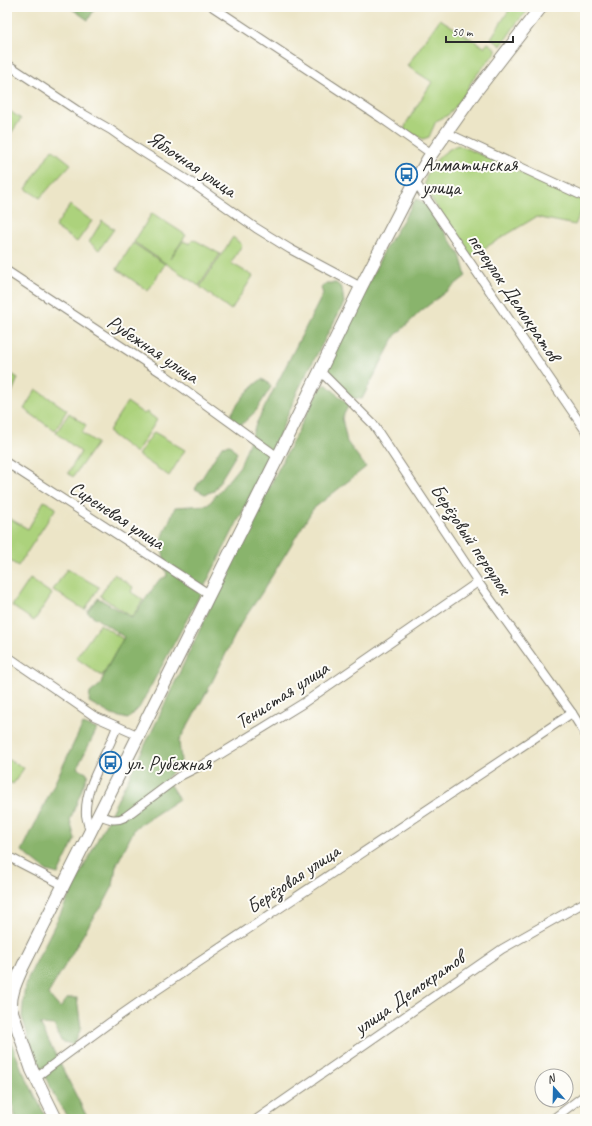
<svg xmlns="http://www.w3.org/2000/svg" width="592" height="1126" font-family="Caveat,sans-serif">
<rect width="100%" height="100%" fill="#fdfcf7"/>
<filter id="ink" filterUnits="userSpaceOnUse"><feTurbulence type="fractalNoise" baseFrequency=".025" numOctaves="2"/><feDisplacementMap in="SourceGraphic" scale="8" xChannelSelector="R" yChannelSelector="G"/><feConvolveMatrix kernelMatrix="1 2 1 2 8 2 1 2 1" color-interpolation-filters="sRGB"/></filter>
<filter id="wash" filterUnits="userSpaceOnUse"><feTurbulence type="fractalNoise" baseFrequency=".012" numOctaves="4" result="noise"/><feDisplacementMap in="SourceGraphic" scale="16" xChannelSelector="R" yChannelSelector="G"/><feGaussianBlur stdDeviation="0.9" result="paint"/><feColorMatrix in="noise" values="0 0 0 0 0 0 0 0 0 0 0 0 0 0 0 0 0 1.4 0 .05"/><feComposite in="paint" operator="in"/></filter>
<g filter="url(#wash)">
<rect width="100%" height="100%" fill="#ece5c7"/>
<g fill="#acd27c" stroke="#6c7e54">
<path d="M511 7H528V11L518 21 501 46 491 38Z"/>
<path d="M440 19 484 47 488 43 496 49V52L473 79 462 99 448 115 436 121 429 137 423 139 404 130 407 122 432 82 407 66Z"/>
<path d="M7 109 21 119 7 139Z"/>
<path d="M458 145 505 165 585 202 575 225 536 217 468 258 454 228 448 224 425 189C422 171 443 150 458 145Z"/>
<path d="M52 149 71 164 40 198 26 189Z"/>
<path d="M70 205 92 221 77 242 55 227Z"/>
<path d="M152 213 186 235 170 259 183 241 190 244 193 239 220 254 199 286 134 242Z"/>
<path d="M102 221 114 229 99 250 89 242Z"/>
<path d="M233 237 242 245 231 263 253 276 231 310 200 287Z"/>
<path d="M133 243 165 264 148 291 117 269Z"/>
<path d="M7 371 18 378 8 402 7 401Z"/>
<path d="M36 389 67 410 55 431 24 409Z"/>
<path d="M127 402 144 414 147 412 157 420 136 453 108 432Z"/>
<path d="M69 413 86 425 82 433 97 443 73 477 68 473 81 452 56 433Z"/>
<path d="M154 432 185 450 169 476 138 455Z"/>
<path d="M44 501 56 508 18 566 7 559V517L28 529Z"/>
<path d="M67 569 99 587 85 610 53 590Z"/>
<path d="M114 574 133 587 131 592 143 600 132 617 100 596Z"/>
<path d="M30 579 52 594 34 621 12 606Z"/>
<path d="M100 624 123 639 102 676 76 658Z"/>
<path d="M7 759 24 768 13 784 7 781Z"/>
</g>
<g fill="#89b46c" stroke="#5a704c">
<path d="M69 7H96L88 20Z"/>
<path d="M416 199 425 203 460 255 466 276 421 311 395 336 362 399 352 398 331 376 327 367 385 249Z"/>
<path d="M326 283H336L342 288 344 303 298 390 268 462 198 599 139 708 128 719 112 715 89 702 90 693 100 685 106 670 124 637 87 612 98 598 132 618 159 580 167 576 161 541 175 507 208 505 240 466 257 422 323 294 321 288Z"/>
<path d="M262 379 267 382 271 387 256 411 240 426 229 418C238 403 247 389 262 379Z"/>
<path d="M326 384 349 405 342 418 347 442 366 467 313 509 261 594 240 625 210 686 179 741 181 762 166 779 179 799 135 828 116 866 113 886 103 905 96 913 48 994 60 1008 68 998H77L81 1028 74 1045 61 1041 54 1025 40 1024 88 1119H70L57 1101 34 1054 22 1017 24 993 28 978 153 729 241 542 320 388Z"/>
<path d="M230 445 237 453 214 491 205 494 195 489 222 446Z"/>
<path d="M83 724 97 729 77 768 88 774 70 820 75 839 58 874 47 871 22 851Z"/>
<path d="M7 1031 22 1070 47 1119H16L12 1102 7 1097Z"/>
</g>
</g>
<g filter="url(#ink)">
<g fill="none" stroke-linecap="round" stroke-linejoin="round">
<defs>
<g id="street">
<path d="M213 7 381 118 432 154"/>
<path d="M7 64 78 111 111 130 138 149 195 185 256 228 290 249 361 287"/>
<path d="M447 133 585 197"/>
<path d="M415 182 585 430"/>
<path d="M7 271 165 375 278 457"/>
<path d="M320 371 373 424 478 582 572 713 585 734"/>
<path d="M7 463 209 594"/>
<path d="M7 656 94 716 137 735"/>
<path d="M99 815C109 819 115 822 125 817L180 776 206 763 302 704 478 582"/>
<path d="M90 833C89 827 87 821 86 815 84 785 108 754 117 726"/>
<path d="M7 856 63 885"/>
<path d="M36 1077 112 1021 145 998 572 713"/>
<path d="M257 1119 502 949 585 902"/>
<path d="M553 1119 585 1095"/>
</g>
<path id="secondary" d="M56 1119 32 1070 11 1009C10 993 17 980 23 966L278 457 361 287 415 182 428 159 476 91 541 7"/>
</defs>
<use href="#street" stroke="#8c8879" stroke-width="10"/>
<use href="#secondary" stroke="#8c8879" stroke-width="14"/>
<use href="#street" stroke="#fff" stroke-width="8"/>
<use href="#secondary" stroke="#fff" stroke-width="12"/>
</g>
</g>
<defs>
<symbol id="bus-ring" viewBox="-11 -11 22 22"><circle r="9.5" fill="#fdfcf7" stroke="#1f6fb2" stroke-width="1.5"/><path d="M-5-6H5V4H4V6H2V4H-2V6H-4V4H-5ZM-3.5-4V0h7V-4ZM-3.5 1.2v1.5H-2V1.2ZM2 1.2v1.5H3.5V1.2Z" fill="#1f6fb2"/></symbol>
</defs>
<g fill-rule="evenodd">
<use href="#bus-ring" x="394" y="162" width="25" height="25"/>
<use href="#bus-ring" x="98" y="750" width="25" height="25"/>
</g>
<g text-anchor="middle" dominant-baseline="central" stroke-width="4" stroke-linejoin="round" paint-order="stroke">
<g font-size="20" fill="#2b2b2b" stroke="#fdfcf7">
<text transform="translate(192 164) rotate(34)">Яблочная улица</text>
<text transform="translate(514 297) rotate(56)">переулок Демократов</text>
<text transform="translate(153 349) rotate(34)">Рубежная улица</text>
<text transform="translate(117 515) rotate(33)">Сиреневая улица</text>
<text transform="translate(471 539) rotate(56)">Берёзовый переулок</text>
<text transform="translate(282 695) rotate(-33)">Тенистая улица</text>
<text transform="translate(293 879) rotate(-34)">Берёзовая улица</text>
<text transform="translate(409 993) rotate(-35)">улица Демократов</text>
</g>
<g font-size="20" fill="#2b2b2b" stroke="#fdfcf7" text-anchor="start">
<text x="422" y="164">Алматинская<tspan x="422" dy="23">улица</tspan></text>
<text x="126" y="763">ул. Рубежная</text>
</g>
</g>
<rect width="592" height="1126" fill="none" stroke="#fdfcf7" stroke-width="24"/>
<g transform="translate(554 1088) rotate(340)"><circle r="19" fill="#fdfcf7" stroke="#a9a8a5"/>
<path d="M0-3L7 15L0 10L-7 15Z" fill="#1f6fb2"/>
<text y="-6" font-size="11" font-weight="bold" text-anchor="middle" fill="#2b2b2b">N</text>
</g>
<path d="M446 36v6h67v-6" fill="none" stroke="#2b2b2b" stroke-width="2"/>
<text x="452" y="36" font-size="12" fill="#2b2b2b" stroke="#fdfcf7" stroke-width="3" paint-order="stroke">50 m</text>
</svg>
